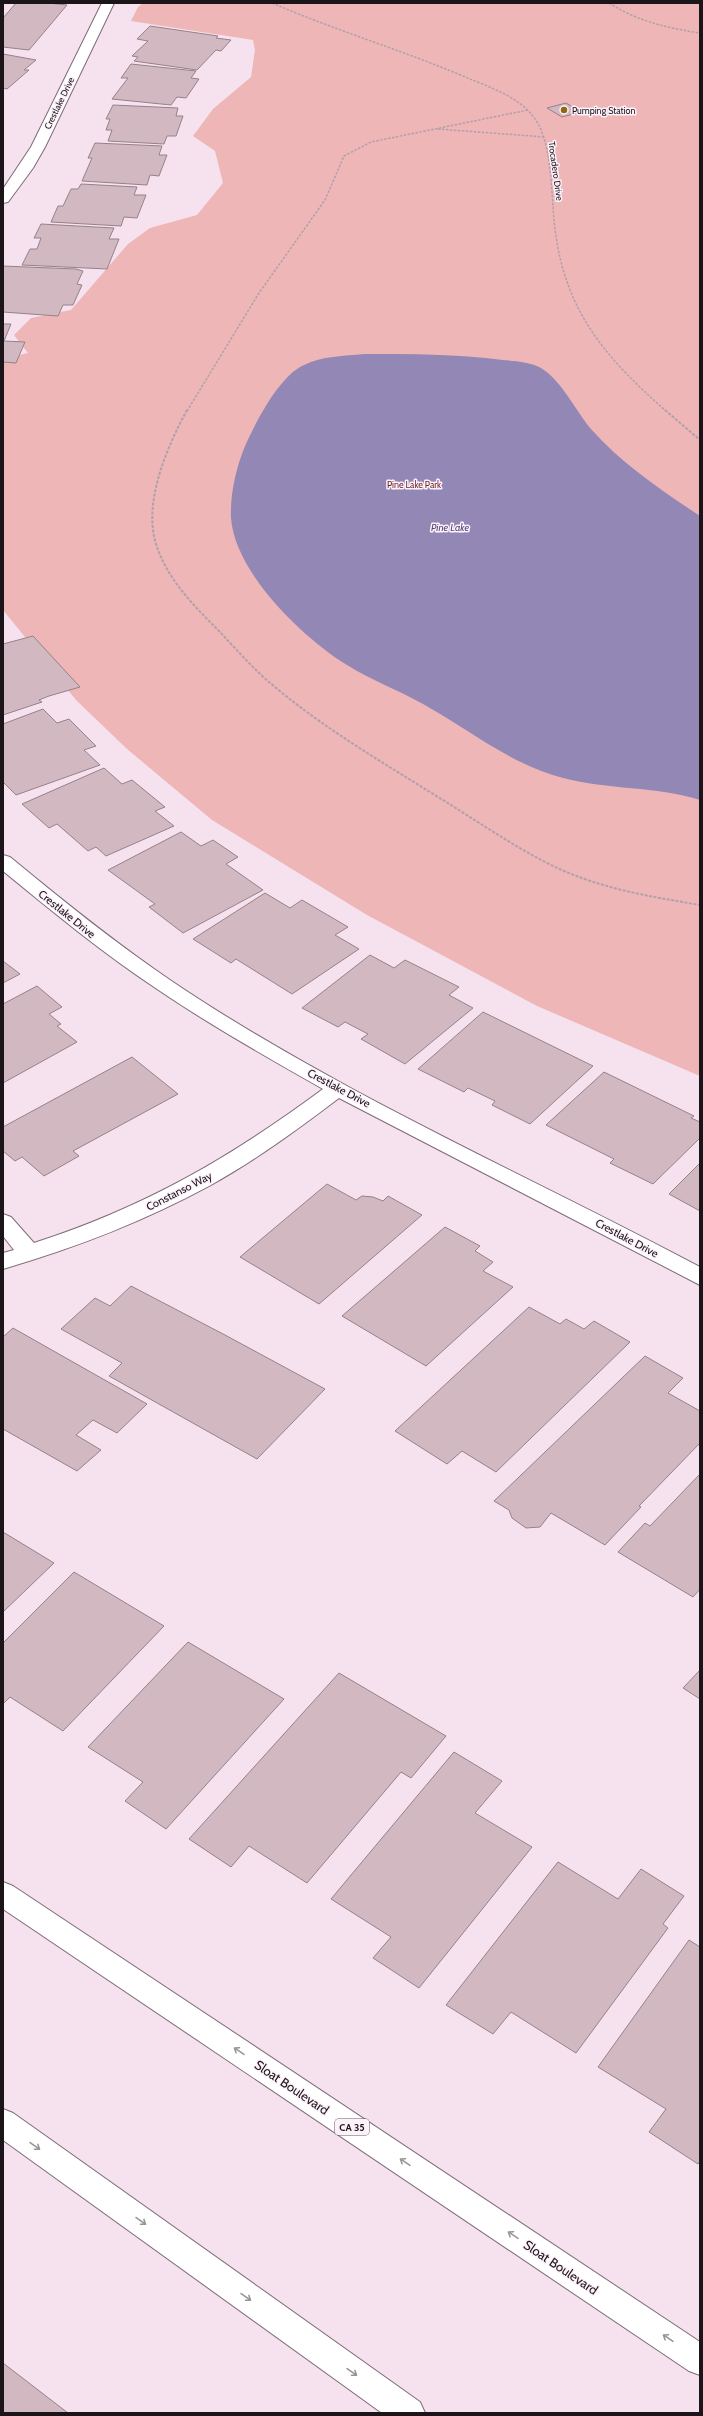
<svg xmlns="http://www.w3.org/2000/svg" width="703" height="2416" font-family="Cabin,sans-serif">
<rect width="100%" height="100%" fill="#f6e1ef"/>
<path fill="#eeb6b6" d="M143 3H700V1076L537 1006 367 915 212 820 127 749 76 700 3 610V359L28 353 14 335 31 318 71 310 128 244 150 228 197 215 223 183 215 151 193 136 213 109 251 77 255 50 253 40 131 21 138 7Z"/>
<path fill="#9388b5" d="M364 354C410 354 457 354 503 360 515 361 531 362 541 368 561 380 576 411 591 429 622 464 661 490 700 516V800C655 786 608 790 563 778 510 764 470 730 423 704 398 690 371 680 347 665 303 638 235 573 231 518 230 494 236 468 245 446 256 422 279 376 304 365 322 356 344 356 364 354Z"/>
<g fill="#d2b9c1" stroke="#978188">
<path d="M16 3H48L67 5 29 50 3 47V18Z"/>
<path d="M150 26 218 36 216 38 231 40 221 51 216 50 197 70 134 61 138 57 132 56 148 41 137 39Z"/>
<path d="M3 54 36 60 24 70H29L7 89 3 88Z"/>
<path d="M131 64 196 71 191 78 199 79 186 98 177 97 171 105 112 99 128 78H121Z"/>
<path d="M566 103 581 112 562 117 547 108Z"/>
<path d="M113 105 178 108 176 116H183L176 136H167L164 144 108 141 112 130H106L110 119H106Z"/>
<path d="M95 143 162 146 159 155H167L159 176 150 175 147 185 82 181 92 158H88Z"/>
<path d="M81 184 137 187 134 195H146L137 218 124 217 121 226 51 222 58 206H63L71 189H78Z"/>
<path d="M41 224 114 228 109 239H119L107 269 22 265 30 249H37L41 238H34Z"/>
<path d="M3 266 76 269 83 271 77 284 82 285 73 305H63L58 316 3 312Z"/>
<path d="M3 324H11L4 341 25 342 16 363 3 362Z"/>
<path d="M33 636 80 687 49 696 39 700 42 702 3 715V644Z"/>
<path d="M43 709 57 723 69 719 96 746 84 750 100 765 16 795 3 782V724Z"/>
<path d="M104 768 122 784 132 780 165 807 155 811 174 826 106 856 96 847 88 851 57 824 49 828 22 804Z"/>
<path d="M181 832 201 846 213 840 238 857 226 864 263 890 183 933 149 907 155 904 108 870Z"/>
<path d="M265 893 290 908 302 900 348 927 335 935 359 949 292 994 236 959 231 963 193 939Z"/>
<path d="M370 955 394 968 405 960 459 987 449 995 473 1008 405 1064 361 1039 368 1034 345 1022 338 1027 302 1008Z"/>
<path d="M3 961 20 974 3 983Z"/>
<path d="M37 986 62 1007 49 1014 61 1024 57 1026 77 1042 3 1083V1004Z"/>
<path d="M483 1012 593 1066 530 1124 492 1105 495 1101 468 1088 464 1092 418 1069Z"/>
<path d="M132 1057 178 1094 73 1151 79 1156 44 1176 22 1157 15 1161 3 1151V1127Z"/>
<path d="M604 1072 694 1116 691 1118 700 1122V1138L653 1184 610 1163 614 1159 546 1125Z"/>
<path d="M700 1163V1211L669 1194Z"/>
<path d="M327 1184 356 1200 362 1196 373 1197 383 1201 388 1196 422 1215 319 1304 240 1257Z"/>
<path d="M445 1227 480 1246 475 1251 493 1262 483 1271 513 1287 426 1366 342 1316Z"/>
<path d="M131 1286 225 1335 325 1389 257 1459 109 1376 122 1363 61 1329 95 1298 110 1306Z"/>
<path d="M529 1307 560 1324 566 1319 584 1329 594 1321 630 1342 496 1472 462 1451 447 1464 395 1431Z"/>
<path d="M13 1328 147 1404 117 1433 93 1420 76 1435 101 1450 77 1471 3 1429V1337Z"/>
<path d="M645 1356 683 1378 668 1393 700 1411V1443L639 1506 641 1507 605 1545 551 1513 540 1527 526 1528 512 1518 509 1510 494 1501Z"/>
<path d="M700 1474V1589L693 1597 618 1552 645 1523 650 1526Z"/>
<path d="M3 1532 54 1563 3 1612Z"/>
<path d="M74 1572 164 1626 63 1731 10 1697 3 1704V1643Z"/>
<path d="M188 1642 284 1699 166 1829 125 1801 143 1782 88 1747Z"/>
<path d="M700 1670V1699L683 1688Z"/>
<path d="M339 1673 446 1736 411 1778 401 1772 307 1883 249 1846 231 1867 189 1839Z"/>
<path d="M454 1752 502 1781 475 1813 532 1847 419 1988 373 1958 391 1937 331 1899Z"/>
<path d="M558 1862 618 1899 641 1869 684 1896 663 1924 668 1928 576 2053 511 2012 493 2034 446 2005Z"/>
<path d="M689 1940 700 1947V2161L698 2164 649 2132 666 2109 598 2067Z"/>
<path d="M3 2363 68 2413H3Z"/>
</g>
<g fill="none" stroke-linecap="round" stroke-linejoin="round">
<defs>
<g id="minor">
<path d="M102 3H114L45 147 33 168 8 202 3 203V189L31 147Z"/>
<path d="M3 855 10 857C62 900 114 942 170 980 334 1091 525 1174 700 1267V1285L339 1098C298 1129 256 1160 211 1185 145 1221 75 1248 3 1269V1253L14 1250 3 1236V1214L11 1217 34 1243C145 1207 230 1158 323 1089 267 1057 210 1025 157 989 103 953 53 912 3 871Z"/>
</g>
<g id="major">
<path d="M3 1882 13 1886 700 2342V2375L689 2371 3 1909Z"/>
<path d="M3 2109 13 2113 420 2402 425 2413H382L3 2140Z"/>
</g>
</defs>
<use href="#minor" stroke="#7d6b77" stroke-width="2"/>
<use href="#major" stroke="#7d6b77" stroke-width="2"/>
<g stroke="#b1a0ab" stroke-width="1.5" stroke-dasharray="2.5 1.5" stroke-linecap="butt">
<path d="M272 3C337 31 405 51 470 79 490 87 519 98 532 115 555 142 550 201 556 236 567 314 608 360 666 411"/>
<path d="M609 3C637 21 667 28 700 33"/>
<path d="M438 129 545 137"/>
<path d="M187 411 259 293 325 200 344 156 371 142 528 110"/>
</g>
<g stroke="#b1a0ab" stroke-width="2" stroke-dasharray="3 1.5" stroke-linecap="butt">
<path d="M187 410C167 447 143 502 156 544 167 579 194 606 219 631 237 650 255 671 275 687 325 729 382 762 438 797 474 819 510 844 547 863 596 888 647 896 700 905"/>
<path d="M665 410 700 440"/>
</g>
<use href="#minor" fill="#fff" fill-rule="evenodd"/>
<use href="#major" fill="#fff" fill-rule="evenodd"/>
</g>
<defs><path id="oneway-shaft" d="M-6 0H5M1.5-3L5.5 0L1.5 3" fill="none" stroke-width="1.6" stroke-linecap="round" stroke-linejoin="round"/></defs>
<g stroke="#989598">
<use href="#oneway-shaft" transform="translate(239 2051) rotate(-146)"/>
<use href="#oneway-shaft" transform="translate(35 2146) rotate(35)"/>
<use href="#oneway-shaft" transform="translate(405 2162) rotate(-146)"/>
<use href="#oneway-shaft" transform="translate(141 2221) rotate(35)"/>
<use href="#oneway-shaft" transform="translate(513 2235) rotate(-146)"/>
<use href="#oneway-shaft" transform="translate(246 2297) rotate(35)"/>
<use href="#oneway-shaft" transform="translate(668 2338) rotate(-146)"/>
<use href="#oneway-shaft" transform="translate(352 2372) rotate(35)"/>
</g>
<circle fill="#916810" stroke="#fdf1fa" stroke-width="1.5" cx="564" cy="110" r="4"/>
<g text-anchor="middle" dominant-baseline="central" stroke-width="3" stroke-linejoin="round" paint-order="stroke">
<g font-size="9" fill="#1b1419" stroke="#fdf1fa">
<text transform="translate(59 103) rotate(-64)">Crestlake Drive</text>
<text transform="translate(556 171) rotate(82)">Trocadero Drive</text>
</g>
<g font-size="9" fill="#1b1419" stroke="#fdf1fa" text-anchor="start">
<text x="572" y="110">Pumping Station</text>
</g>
<g font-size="9" fill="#712c32" stroke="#fdf1fa">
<text x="414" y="484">Pine Lake Park</text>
</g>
<g font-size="10" font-style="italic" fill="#52417c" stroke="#fdf1fa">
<text x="450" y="527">Pine Lake</text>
</g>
<rect fill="#fdf1fa" stroke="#5f565c" stroke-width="1" x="335" y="2119" width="34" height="16" rx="3"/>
<g font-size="10" font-weight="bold" fill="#1b1419">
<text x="352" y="2127">CA 35</text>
</g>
<g font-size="11" fill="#1b1419" stroke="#fdf1fa">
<text transform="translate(67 914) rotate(39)">Crestlake Drive</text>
<text transform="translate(339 1088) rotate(28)">Crestlake Drive</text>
<text transform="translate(179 1191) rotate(-27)">Constanso Way</text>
<text transform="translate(627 1238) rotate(28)">Crestlake Drive</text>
</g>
<g font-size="13" fill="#1b1419" stroke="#fdf1fa">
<text transform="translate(292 2087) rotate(34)">Sloat Boulevard</text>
<text transform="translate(561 2267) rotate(34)">Sloat Boulevard</text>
</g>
</g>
<rect width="703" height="2416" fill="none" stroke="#1b1419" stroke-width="8"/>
</svg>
